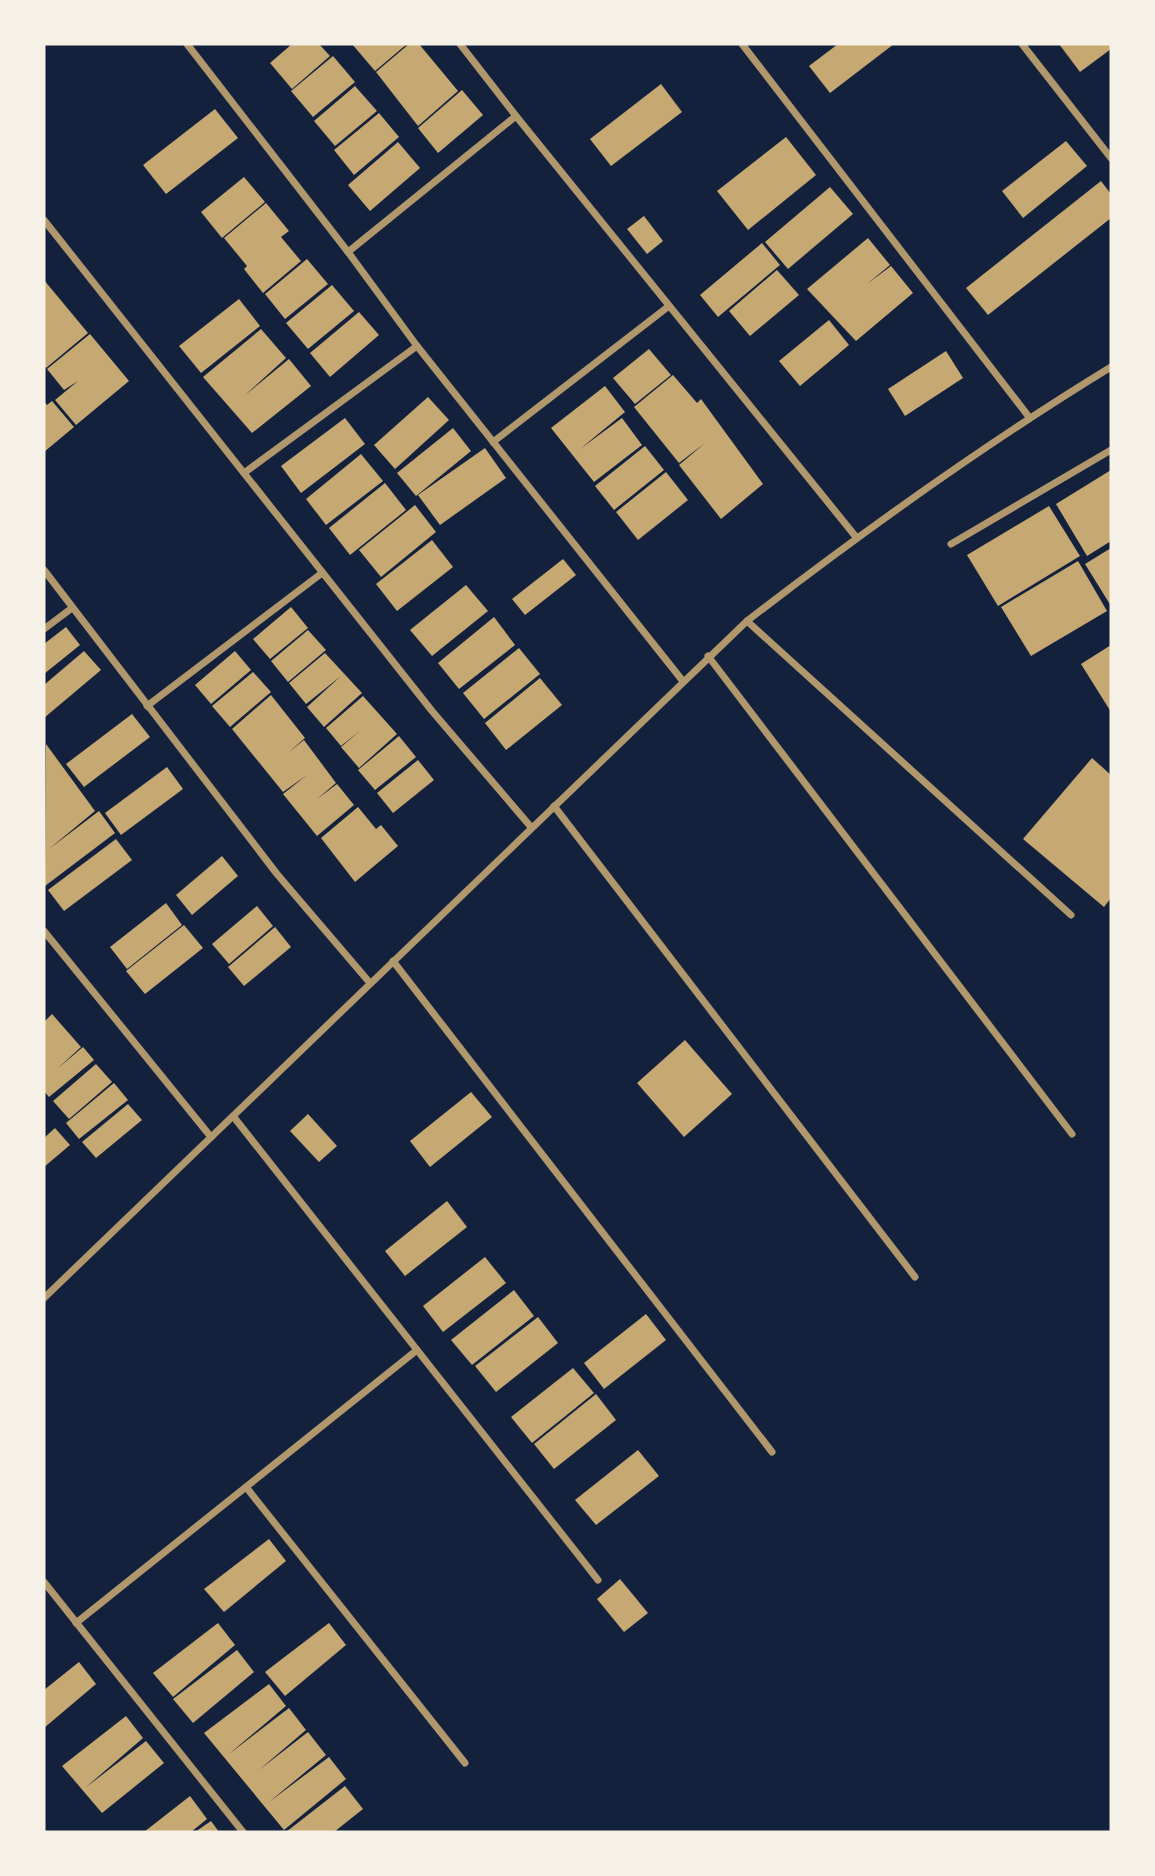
<svg xmlns="http://www.w3.org/2000/svg" width="1155" height="1876" font-family="'DejaVu Sans',sans-serif">
<rect width="100%" height="100%" fill="#14213d"/>
<g fill="#c6a872">
<path d="M292 44H319L330 56 292 89 270 63Z"/>
<path d="M352 44H407L375 71Z"/>
<path d="M409 44H419L458 91 418 126 376 72Z"/>
<path d="M838 44H894L830 93 809 66Z"/>
<path d="M1059 44H1111V49L1080 72Z"/>
<path d="M333 56 355 82 313 117 291 91Z"/>
<path d="M661 84 682 112 611 166 590 139Z"/>
<path d="M355 86 377 111 335 146 314 121Z"/>
<path d="M462 90 483 115 438 153 418 128Z"/>
<path d="M215 109 238 138 166 194 143 165Z"/>
<path d="M379 113 399 137 354 175 334 150Z"/>
<path d="M786 137 816 175 748 230 717 191Z"/>
<path d="M1066 141 1087 166 1023 218 1002 191Z"/>
<path d="M398 142 420 168 370 211 348 185Z"/>
<path d="M244 177 265 202 222 238 201 212Z"/>
<path d="M1101 181 1111 194V218L988 315 966 288Z"/>
<path d="M830 187 853 214 788 269 765 242Z"/>
<path d="M266 203 289 231 281 237 301 261 263 293 244 269 247 266 224 238Z"/>
<path d="M644 216 663 241 647 254 627 229Z"/>
<path d="M868 238 890 265 867 284 891 266 913 293 856 341 807 289Z"/>
<path d="M762 243 780 265 718 317 700 295Z"/>
<path d="M307 259 328 284 285 319 265 294Z"/>
<path d="M777 270 799 295 750 336 729 311Z"/>
<path d="M44 280 88 333 46 368 44 366Z"/>
<path d="M332 285 354 311 308 349 286 323Z"/>
<path d="M239 299 260 326 201 373 179 346Z"/>
<path d="M359 312 379 335 330 377 310 353Z"/>
<path d="M829 320 849 345 800 386 779 361Z"/>
<path d="M261 329 286 358 244 396 289 359 311 386 252 433 203 377Z"/>
<path d="M90 334 129 381 76 425 55 400 78 381 64 390 47 369Z"/>
<path d="M649 349 671 375 635 404 613 378Z"/>
<path d="M946 351 963 378 905 416 888 389Z"/>
<path d="M673 375 697 403 701 399 763 484 721 519 679 465 705 443 679 463 634 407Z"/>
<path d="M605 386 625 412 580 449 622 418 642 445 594 482 551 428Z"/>
<path d="M428 397 449 420 395 469 374 445Z"/>
<path d="M44 401 47 405 52 401 74 427 44 452Z"/>
<path d="M345 418 365 444 301 493 281 466Z"/>
<path d="M453 428 471 451 416 496 397 473Z"/>
<path d="M645 446 664 470 614 510 595 486Z"/>
<path d="M485 448 506 478 440 525 418 495Z"/>
<path d="M361 454 383 481 326 525 306 499Z"/>
<path d="M1111 470V541L1087 556 1056 504Z"/>
<path d="M666 472 688 500 638 540 616 512Z"/>
<path d="M385 483 406 510 350 555 329 528Z"/>
<path d="M415 505 436 532 381 577 359 550Z"/>
<path d="M1049 506 1080 556 998 606 967 555Z"/>
<path d="M432 540 453 567 397 611 376 584Z"/>
<path d="M1111 548V606L1085 564Z"/>
<path d="M563 559 576 575 525 615 512 599Z"/>
<path d="M1078 561 1107 611 1031 656 1001 607Z"/>
<path d="M466 585 488 611 432 656 410 630Z"/>
<path d="M291 607 308 628 270 659 253 639Z"/>
<path d="M494 617 515 645 459 689 438 663Z"/>
<path d="M66 627 80 645 44 674V644Z"/>
<path d="M308 630 326 650 288 682 271 661Z"/>
<path d="M1111 645V712L1081 664Z"/>
<path d="M519 648 540 674 484 719 463 693Z"/>
<path d="M84 651 101 670 44 718V685Z"/>
<path d="M235 651 251 670 211 704 195 685Z"/>
<path d="M325 653 362 693 324 727 307 707 341 676 306 704 289 683Z"/>
<path d="M253 672 271 692 230 727 212 706Z"/>
<path d="M540 678 562 705 506 750 485 723Z"/>
<path d="M271 695 305 738 289 752 304 740 336 783 317 799 337 784 354 805 317 836 283 794 307 775 283 792 232 729Z"/>
<path d="M363 696 397 734 359 768 341 747 361 730 341 746 326 728Z"/>
<path d="M132 714 150 737 84 787 66 764Z"/>
<path d="M399 736 416 757 375 790 358 770Z"/>
<path d="M46 744 95 811 49 849 99 811 115 833 45 886Z"/>
<path d="M1092 758 1111 775V898L1104 907 1023 839Z"/>
<path d="M418 760 434 780 393 813 377 793Z"/>
<path d="M167 767 183 789 121 835 105 813Z"/>
<path d="M358 807 376 829 381 825 398 846 355 882 321 838Z"/>
<path d="M116 839 132 860 64 911 48 890Z"/>
<path d="M222 856 238 876 192 915 176 895Z"/>
<path d="M166 903 182 925 127 969 110 947Z"/>
<path d="M257 906 273 926 229 964 212 944Z"/>
<path d="M184 925 203 948 145 994 126 971Z"/>
<path d="M275 927 291 947 244 986 228 967Z"/>
<path d="M52 1014 81 1047 57 1069 83 1047 94 1060 49 1097 44 1091V1022Z"/>
<path d="M685 1040 732 1094 684 1137 637 1083Z"/>
<path d="M96 1064 112 1082 69 1119 53 1101Z"/>
<path d="M114 1083 128 1100 79 1139 66 1123Z"/>
<path d="M471 1092 492 1117 430 1167 410 1141Z"/>
<path d="M128 1104 142 1120 96 1158 82 1142Z"/>
<path d="M308 1114 337 1146 319 1162 290 1131Z"/>
<path d="M55 1128 70 1145 44 1167V1138Z"/>
<path d="M447 1201 467 1227 405 1276 385 1251Z"/>
<path d="M485 1257 506 1283 443 1332 423 1306Z"/>
<path d="M514 1290 534 1316 472 1365 451 1340Z"/>
<path d="M646 1314 666 1340 604 1389 584 1363Z"/>
<path d="M538 1317 558 1343 496 1392 475 1366Z"/>
<path d="M573 1368 594 1393 532 1443 511 1417Z"/>
<path d="M596 1394 616 1420 554 1469 534 1444Z"/>
<path d="M638 1450 659 1476 596 1525 575 1500Z"/>
<path d="M269 1539 286 1561 224 1612 204 1589Z"/>
<path d="M620 1579 648 1613 624 1632 597 1599Z"/>
<path d="M218 1623 235 1645 173 1697 153 1673Z"/>
<path d="M329 1623 346 1645 285 1696 265 1672Z"/>
<path d="M237 1650 254 1672 193 1723 173 1699Z"/>
<path d="M79 1662 96 1684 44 1728V1690Z"/>
<path d="M269 1684 286 1706 229 1754 289 1708 306 1730 259 1770 308 1732 326 1755 269 1802 329 1757 346 1779 284 1830 204 1733Z"/>
<path d="M126 1716 143 1738 85 1788 146 1741 164 1763 102 1813 62 1766Z"/>
<path d="M345 1786 363 1809 334 1832H286Z"/>
<path d="M190 1796 207 1819 191 1832H144Z"/>
<path d="M211 1821 219 1832H195Z"/>
</g>
<g fill="none" stroke-linecap="round" stroke-linejoin="round">
<g stroke="#b1986c" stroke-width="7">
<path d="M187 44 348 252 417 346 682 680"/>
<path d="M742 44 1029 417"/>
<path d="M1022 44 1111 158"/>
<path d="M516 116 856 537"/>
<path d="M44 220 432 711 531 827"/>
<path d="M348 252 516 116 460 44"/>
<path d="M493 442 669 306"/>
<path d="M244 473 417 346"/>
<path d="M951 544 1111 450"/>
<path d="M44 570 277 874 370 983"/>
<path d="M747 621 1071 915"/>
<path d="M44 629 72 608"/>
<path d="M708 656 1072 1134"/>
<path d="M147 706 322 573"/>
<path d="M554 806 915 1277"/>
<path d="M44 931 211 1137"/>
<path d="M393 961 772 1452"/>
<path d="M233 1116 598 1580"/>
<path d="M44 1298 747 621C865 530 985 444 1111 367"/>
<path d="M246 1487 465 1763"/>
<path d="M44 1582 243 1832"/>
<path d="M76 1623 417 1350"/>
</g>
</g>
<rect width="1155" height="1876" fill="none" stroke="#f6f1e7" stroke-width="91"/>
</svg>
